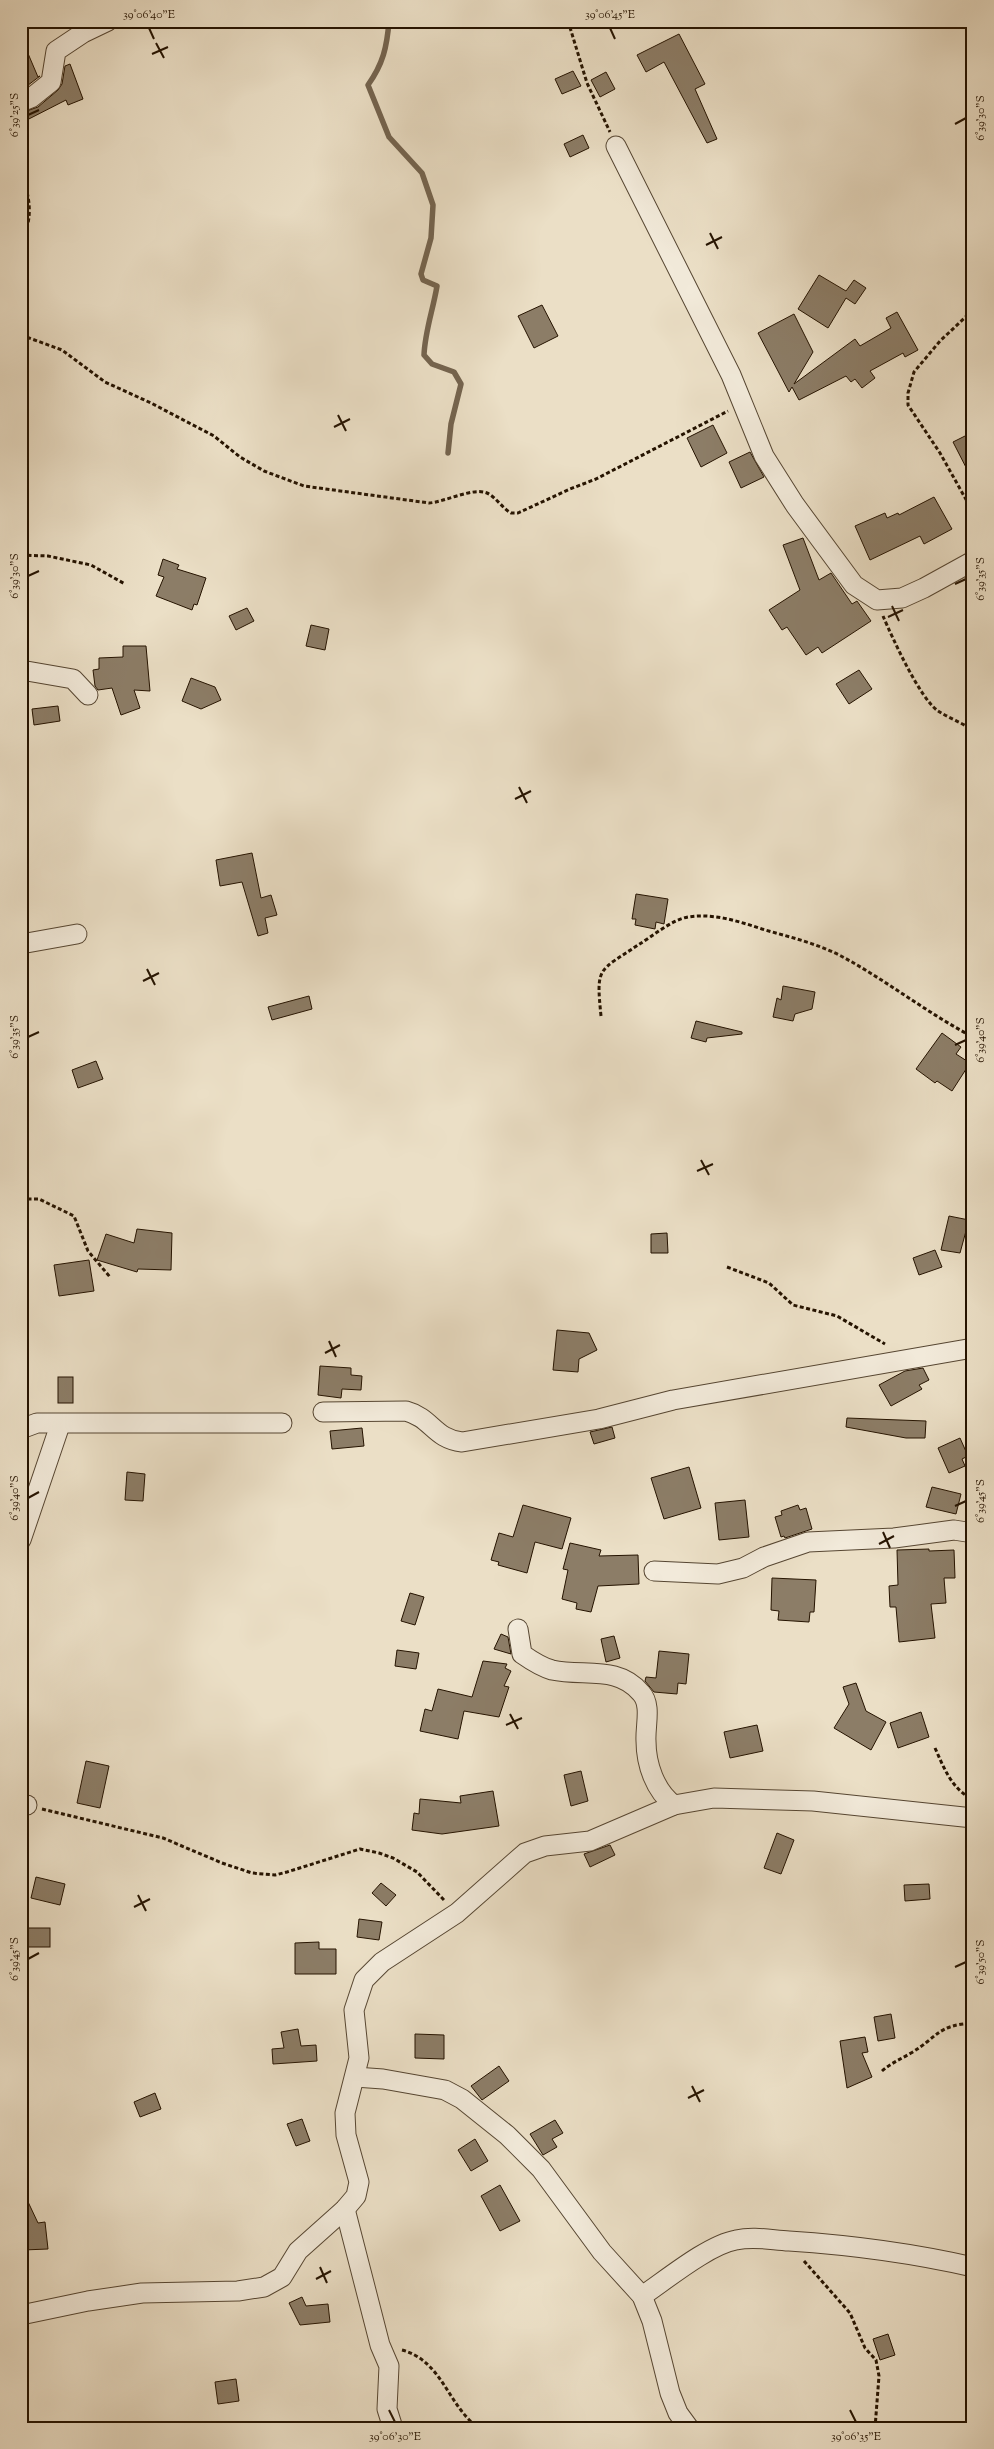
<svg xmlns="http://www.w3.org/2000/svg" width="994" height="2449" font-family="'Sorts Mill Goudy',serif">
<rect width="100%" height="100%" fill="#ebdfc6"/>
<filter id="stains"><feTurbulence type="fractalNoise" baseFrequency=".004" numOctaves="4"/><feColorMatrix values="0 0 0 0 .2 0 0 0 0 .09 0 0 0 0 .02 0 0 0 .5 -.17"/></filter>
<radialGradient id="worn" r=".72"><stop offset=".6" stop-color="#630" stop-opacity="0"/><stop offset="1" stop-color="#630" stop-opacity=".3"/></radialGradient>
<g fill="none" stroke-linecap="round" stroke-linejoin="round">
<path stroke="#74644f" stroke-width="5.5" d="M389 21C387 47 383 64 368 85L389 137 422 173 433 205 431 238 421 274 423 280 437 286C433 310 425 331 424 355L432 364 454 372 461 384 451 424 448 453"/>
</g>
<g fill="#8c7d67" stroke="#251300">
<path d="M679 34 705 84 695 89 717 139 707 143 664 62 646 72 637 55Z"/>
<path d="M21 37 38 77 40 76 23 89Z"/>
<path d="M70 64 83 99 68 105 66 100 21 123V113L38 107 58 90 62 84 65 66Z"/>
<path d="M573 71 581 86 562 94 555 79Z"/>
<path d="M606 72 615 89 600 97 591 80Z"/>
<path d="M583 135 589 148 570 157 564 144Z"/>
<path d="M819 275 846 291 854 280 866 288 855 304 846 298 828 328 798 309Z"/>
<path d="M542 305 558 336 534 348 518 316Z"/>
<path d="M897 312 918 350 905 357 903 353 870 371 875 378 862 388 855 379 851 382 846 376 799 400 792 387 789 392 758 333 794 314 813 352 794 384 855 339 860 346 891 328 886 318Z"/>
<path d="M713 425 727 453 701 467 687 438Z"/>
<path d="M973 432V481L953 442Z"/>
<path d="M750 452 764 477 741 488 729 462Z"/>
<path d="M934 497 952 529 924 544 920 536 870 560 855 526 885 513 887 518 898 513 899 515Z"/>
<path d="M803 538 819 580 831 573 852 604 857 601 871 621 822 653 818 647 806 655 787 627 782 630 769 610 800 590 783 545Z"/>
<path d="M163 559 179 565 177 569 206 578 197 605 194 604 192 610 156 596 164 577 158 575Z"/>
<path d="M247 608 254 621 236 630 229 616Z"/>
<path d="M311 625 329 629 325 650 306 646Z"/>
<path d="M123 646H146L150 691 134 690 140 708 121 715 112 688 98 690 95 686 93 670 99 669V658L123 657Z"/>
<path d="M859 670 872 689 849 704 836 684Z"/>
<path d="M191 678 215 687 221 700 201 709 182 701Z"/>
<path d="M58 706 60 721 34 725 32 709Z"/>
<path d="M252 853 261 898 271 895 277 915 265 918 268 933 258 936 242 882 220 886 216 860Z"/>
<path d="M636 894 668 899 664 924 656 922 655 929 635 925 636 919H632Z"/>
<path d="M783 986 815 992 812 1009 795 1014 793 1021 773 1017 777 998 781 1000Z"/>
<path d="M309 996 312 1009 272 1020 268 1007Z"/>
<path d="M696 1021 742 1032V1034L707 1038 706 1042 691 1038Z"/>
<path d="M942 1033 961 1047 956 1054 970 1063 952 1091 937 1081 935 1083 916 1069Z"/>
<path d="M96 1061 103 1079 78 1088 72 1070Z"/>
<path d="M949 1216 969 1220 960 1253 941 1250Z"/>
<path d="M137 1229 172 1233 171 1270 138 1269 137 1272 97 1260 106 1234 134 1243Z"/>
<path d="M667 1233 668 1253H651V1234Z"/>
<path d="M935 1250 942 1267 919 1275 913 1258Z"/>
<path d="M89 1260 94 1291 59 1296 54 1265Z"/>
<path d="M557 1330 589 1333 597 1350 579 1359 578 1372 553 1370Z"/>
<path d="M320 1366 351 1368V1375L362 1376 361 1390 342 1389 341 1398 318 1395Z"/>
<path d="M923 1368 929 1380 919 1385 922 1389 891 1406 879 1385 905 1371Z"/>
<rect x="58" y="1377" width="15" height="26"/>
<path d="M847 1418 926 1421 925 1438H906L846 1427Z"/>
<path d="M612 1427 615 1438 594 1444 590 1432Z"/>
<path d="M362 1428 364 1446 332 1449 330 1431Z"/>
<path d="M960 1438 968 1456 962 1459 965 1466 949 1473 938 1448Z"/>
<path d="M689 1467 701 1508 664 1519 651 1478Z"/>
<path d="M127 1472 145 1474 143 1501 125 1500Z"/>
<path d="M932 1487 961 1494 956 1514 926 1507Z"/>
<path d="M745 1500 749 1537 719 1540 715 1503Z"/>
<path d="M523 1505 571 1518 562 1549 535 1542 527 1573 498 1565 499 1562 491 1560 499 1533 513 1537Z"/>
<path d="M798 1505 800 1510 806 1508 812 1529 785 1538 784 1536 781 1537 775 1517 782 1515 781 1511Z"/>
<path d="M570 1543 601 1550 599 1556 638 1555 639 1584 598 1586 591 1612 576 1609 577 1603 562 1599 568 1570 563 1569Z"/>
<path d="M929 1549V1551L954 1550 955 1578H944L946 1603 931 1604 935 1638 899 1642 896 1607H890L889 1586 898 1585 897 1550Z"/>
<path d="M772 1578 816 1580 814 1612H810L809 1622 778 1620 779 1611 771 1610Z"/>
<path d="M410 1593 424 1597 415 1625 401 1621Z"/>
<path d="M501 1634 508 1637 511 1654 494 1649Z"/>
<path d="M614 1636 620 1658 606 1662 601 1639Z"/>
<path d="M397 1650 419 1653 416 1669 395 1666Z"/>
<path d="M659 1651 689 1654 686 1684 678 1683 677 1694 654 1692 645 1681 646 1677 656 1678Z"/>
<path d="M483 1661 507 1664 505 1668 511 1671 504 1686 509 1687 499 1717 464 1711 458 1739 420 1731 425 1709 432 1711 438 1689 472 1697Z"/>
<path d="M856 1683 866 1711 886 1722 871 1750 834 1728 849 1704 843 1687Z"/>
<path d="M921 1712 929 1737 898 1748 890 1723Z"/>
<path d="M757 1725 763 1751 730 1758 724 1732Z"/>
<path d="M86 1761 109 1766 100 1808 77 1803Z"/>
<path d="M581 1771 588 1801 571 1806 564 1775Z"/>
<path d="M493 1791 499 1826 442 1834 412 1830 414 1813 419 1814 420 1799 461 1803 460 1796Z"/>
<path d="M777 1833 794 1840 781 1874 764 1868Z"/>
<path d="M610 1845 615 1855 590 1867 584 1854Z"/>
<path d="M36 1877 65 1884 60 1905 31 1898Z"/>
<path d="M381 1883 396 1895 386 1906 372 1893Z"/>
<path d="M929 1884 930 1899 905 1901 904 1885Z"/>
<path d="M359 1919 382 1922 379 1940 357 1937Z"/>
<rect x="28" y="1928" width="22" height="19"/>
<path d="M319 1942V1949H336V1974H295V1943Z"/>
<path d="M891 2014 895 2038 878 2041 874 2017Z"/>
<path d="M298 2029 301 2046 316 2045 317 2061 273 2064 272 2049 284 2048 281 2032Z"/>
<path d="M415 2034 444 2035V2059L415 2058Z"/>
<path d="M865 2037 868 2052 862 2053 872 2077 847 2088 840 2041Z"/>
<path d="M499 2066 509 2081 482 2100 471 2086Z"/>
<path d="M155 2093 161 2109 140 2117 134 2102Z"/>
<path d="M302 2119 310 2141 296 2146 287 2124Z"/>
<path d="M555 2120 563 2133 552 2139 557 2147 543 2155 530 2134Z"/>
<path d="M475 2139 488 2161 471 2171 458 2150Z"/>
<path d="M500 2185 520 2221 500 2231 481 2196Z"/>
<path d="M21 2187 38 2223 45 2222 48 2249 23 2250Z"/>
<path d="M302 2297 306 2306 328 2304 330 2322 300 2325 289 2303Z"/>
<path d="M888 2334 895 2355 880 2360 873 2339Z"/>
<path d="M236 2379 239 2401 218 2404 215 2382Z"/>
</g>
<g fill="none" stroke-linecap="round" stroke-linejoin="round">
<defs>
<g id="street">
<path d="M21 102 31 98 51 82 56 51 83 33 108 21"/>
<path d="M616 146 731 375 764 456 795 505 854 585 877 600 902 598 924 588 973 561"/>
<path d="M21 670 73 679 88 695"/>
<path d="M21 944 77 934"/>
<path d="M323 1412 406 1411C432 1418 434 1439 462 1442L599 1419 673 1400 973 1348"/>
<path d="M21 1429 37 1423H282"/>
<path d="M21 1540 60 1425"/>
<path d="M654 1571 718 1574 743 1568 764 1557 808 1542 894 1538 954 1530 973 1533"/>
<path d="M518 1629 522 1654C532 1661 541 1667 552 1670 584 1677 618 1665 641 1693 652 1705 645 1726 646 1741 646 1764 655 1791 674 1805"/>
<path d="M21 1805H27"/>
<path d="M355 2077 383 2079 445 2090 462 2099 507 2135 541 2169 602 2252 642 2296 652 2321 670 2393 678 2413 689 2428"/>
<path d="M345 2209 380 2345 389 2366 387 2409 393 2428"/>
<path d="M642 2296C666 2280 708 2245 736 2240 754 2236 771 2240 789 2241 850 2245 912 2253 973 2267"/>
<path d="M21 2315 88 2301 142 2293 238 2291 264 2287 282 2277 298 2251 345 2209 356 2196 359 2182 346 2135 345 2113 359 2058 354 2010 364 1980 382 1962 457 1913 525 1853 545 1846 590 1841 674 1805 714 1798 813 1801 973 1818"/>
</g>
</defs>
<use href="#street" stroke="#564632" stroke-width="21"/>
<g stroke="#251300" stroke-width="3" stroke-dasharray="4 2.5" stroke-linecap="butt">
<path d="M568 21 587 83 610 132"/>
<path d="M21 174C30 195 34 220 21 240"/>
<path d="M973 310 940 341 914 372 908 393V405L940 453 973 512"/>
<path d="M21 335 62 350 105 382 151 403 214 436 240 457 264 471 304 486 429 503C445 502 473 487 487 493 496 497 502 508 511 513H518L570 489 596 479 728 411"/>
<path d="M21 555 48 556 91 565 125 584"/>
<path d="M883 616C893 639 919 697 938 711 949 718 962 723 973 730"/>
<path d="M601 1016C596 966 598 972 638 945 653 936 671 920 688 917 713 913 738 921 762 929 789 937 816 943 841 956 886 980 927 1013 973 1037"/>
<path d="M21 1199H39L74 1216 88 1251 110 1277"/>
<path d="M727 1267 769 1283 793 1305 837 1316 885 1344"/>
<path d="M935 1748C944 1768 951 1787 970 1798"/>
<path d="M42 1809 163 1838 222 1863 252 1873 275 1875 287 1872 360 1849 379 1853 393 1858 417 1872 444 1900"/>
<path d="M882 2071C891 2063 901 2059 911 2053 938 2037 937 2025 973 2023"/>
<path d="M804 2261 850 2313 865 2348 876 2360 879 2376 875 2428"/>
<path d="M402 2350C443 2361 448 2407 479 2428"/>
</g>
<use href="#street" stroke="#f2eada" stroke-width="19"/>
</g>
<path fill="none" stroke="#251300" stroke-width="2" d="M149 28 154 39M610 28 615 39M156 43 164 58M152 54 168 47M28 115 39 110M955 124 966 118M710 233 718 249M706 245 722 237M338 415 346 431M334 427 350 419M28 576 39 571M955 584 966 579M892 606 899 621M888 617 903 610M519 787 527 803M515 799 531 791M147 969 155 985M143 981 159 973M28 1037 39 1032M955 1045 966 1040M701 1160 709 1175M697 1171 713 1164M329 1341 336 1357M325 1353 340 1345M28 1498 39 1492M955 1506 966 1501M883 1532 890 1548M879 1544 894 1536M510 1714 518 1729M506 1725 522 1718M138 1895 146 1911M134 1907 150 1899M28 1959 39 1953M955 1967 966 1962M692 2086 700 2102M688 2098 704 2090M320 2267 327 2283M316 2279 331 2271M389 2410 395 2422M850 2410 856 2422"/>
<rect width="994" height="2449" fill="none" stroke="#ebdfc6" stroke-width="55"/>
<rect x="28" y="28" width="938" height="2394" fill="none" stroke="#251300" stroke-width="2"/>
<g font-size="12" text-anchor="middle" fill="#251300">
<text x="149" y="18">39°06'40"E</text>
<text x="610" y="18">39°06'45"E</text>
<text transform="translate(14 115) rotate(-90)" y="4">6°39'25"S</text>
<text transform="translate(980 118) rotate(-90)" y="4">6°39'30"S</text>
<text transform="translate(14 576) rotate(-90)" y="4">6°39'30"S</text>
<text transform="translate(980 579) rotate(-90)" y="4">6°39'35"S</text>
<text transform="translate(14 1037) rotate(-90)" y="4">6°39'35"S</text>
<text transform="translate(980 1040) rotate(-90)" y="4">6°39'40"S</text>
<text transform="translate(14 1498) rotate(-90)" y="4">6°39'40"S</text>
<text transform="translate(980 1501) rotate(-90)" y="4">6°39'45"S</text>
<text transform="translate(14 1959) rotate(-90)" y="4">6°39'45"S</text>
<text transform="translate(980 1962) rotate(-90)" y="4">6°39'50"S</text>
<text x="395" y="2440">39°06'30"E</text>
<text x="856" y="2440">39°06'35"E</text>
</g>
<rect width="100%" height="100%" filter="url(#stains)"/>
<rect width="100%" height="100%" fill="url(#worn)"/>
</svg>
